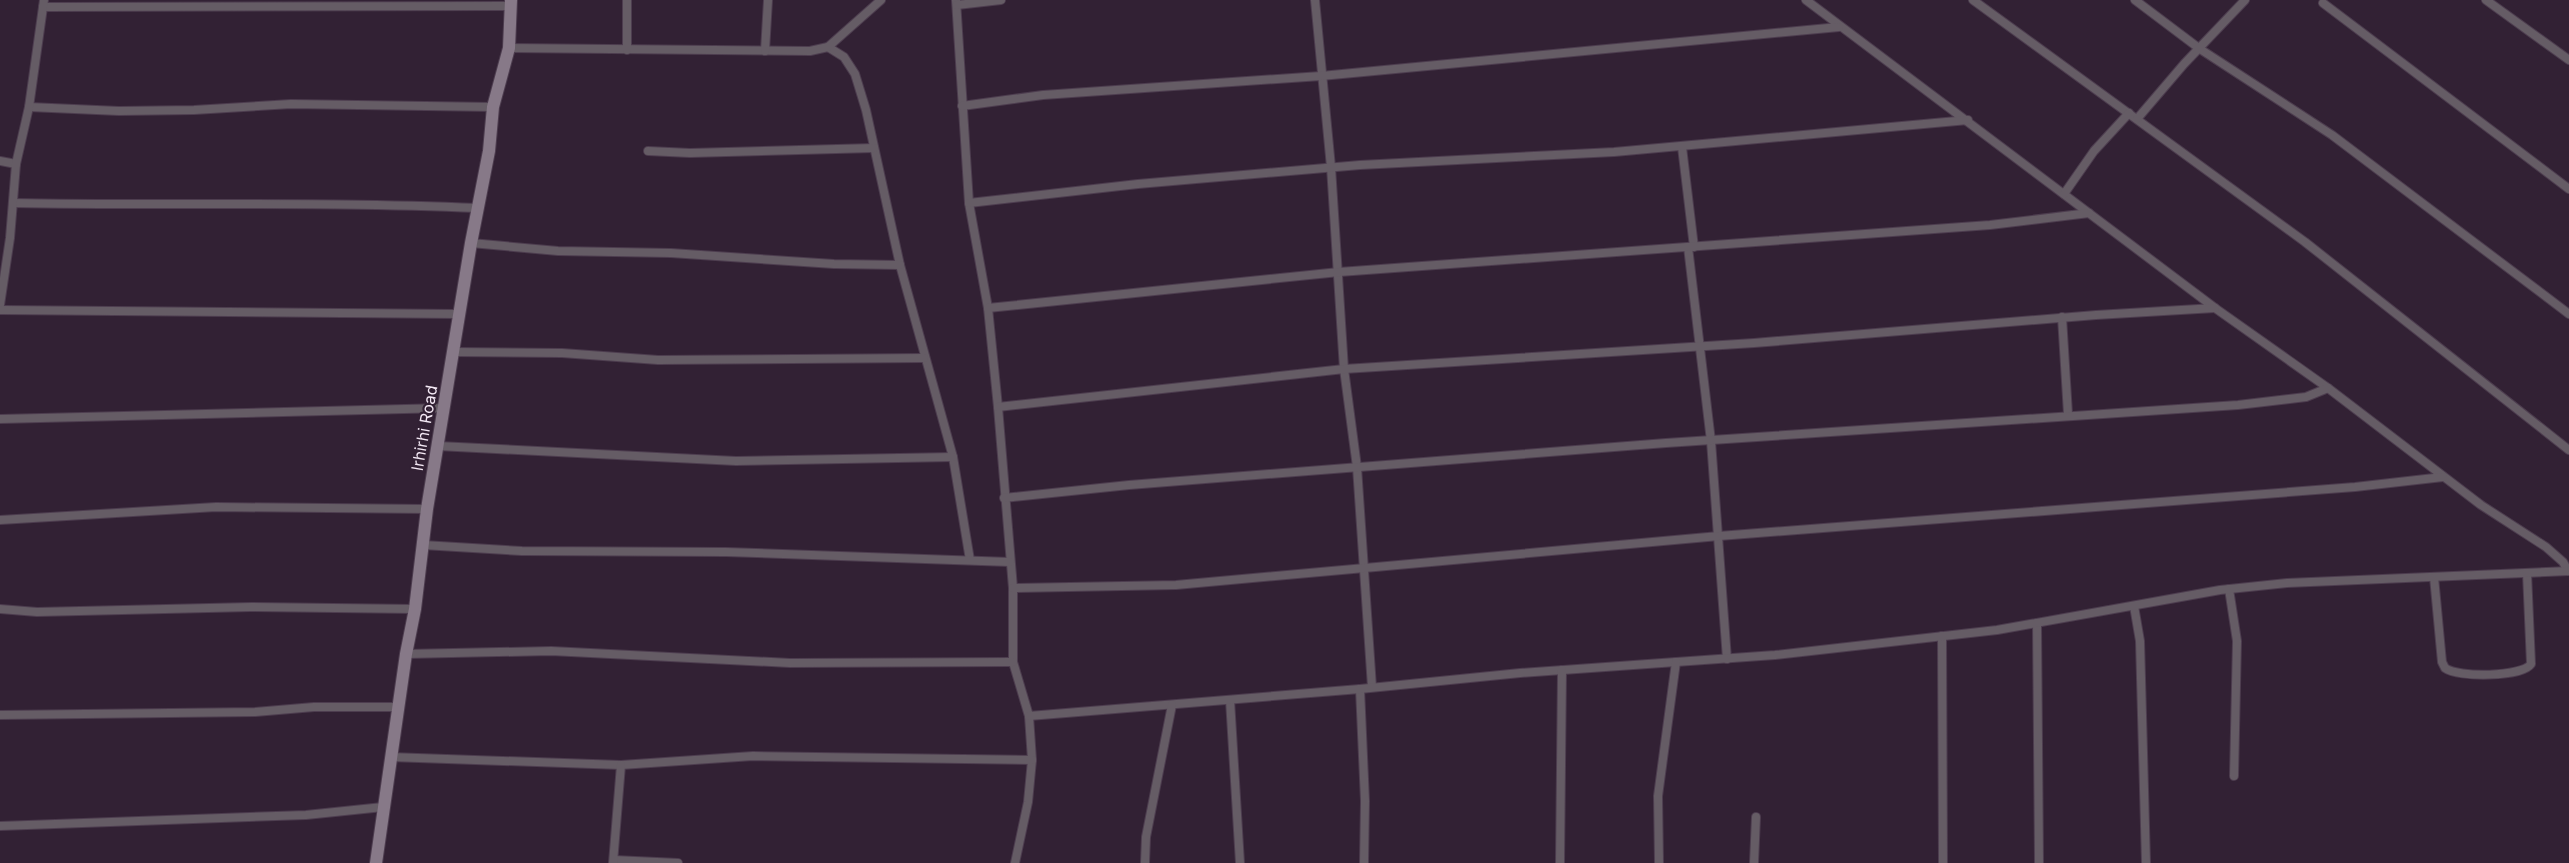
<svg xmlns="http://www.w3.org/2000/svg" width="2569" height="863" font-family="Inter,sans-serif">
<rect width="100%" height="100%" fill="#322134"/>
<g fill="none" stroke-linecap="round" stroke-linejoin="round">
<defs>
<g id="street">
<path d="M956 0 969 203 988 308 998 407 1013 588V662L1029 716 1032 760 1028 802 1015 863"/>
<path d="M1315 0 1331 167 1344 369 1357 467 1372 687"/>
<path d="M1806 0 2215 308 2328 388 2481 505 2546 547 2563 562 2568 571"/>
<path d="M1973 0 2305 242 2569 450"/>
<path d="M2135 0 2200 49 2332 135 2569 314"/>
<path d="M2486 0 2569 60"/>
<path d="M2323 3 2569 189"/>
<path d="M957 5 1001 0"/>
<path d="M43 7 510 6"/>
<path d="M828 47 844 57 855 74 866 110 900 265 953 457 970 560"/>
<path d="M509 48 810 51 828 47 881 0"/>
<path d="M627 50V0"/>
<path d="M765 51 768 0"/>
<path d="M962 106 1043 95 1321 76 1839 27"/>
<path d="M29 107 119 111 194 110 291 104 493 107"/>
<path d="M2137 119 2184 64 2245 0"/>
<path d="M1682 147 1694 247"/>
<path d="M648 151 690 153 874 148"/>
<path d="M0 161 16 164"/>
<path d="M2064 194 2094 151 2129 113"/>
<path d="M13 203C168 206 324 201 478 208"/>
<path d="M969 203 1138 184 1360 165 1614 152 1968 120"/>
<path d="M471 243 558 251 671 253 834 264 900 265"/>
<path d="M1688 247 1711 441 1727 659"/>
<path d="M0 305 10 238 16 164 29 107 44 0"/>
<path d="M988 308 1339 272 1990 225 2089 213"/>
<path d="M0 310 459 314"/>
<path d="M2062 317 2068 414"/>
<path d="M454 352 562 353 658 360 924 358"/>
<path d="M998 407 1344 369 1754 343 2096 315 2215 308"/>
<path d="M0 419 445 408"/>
<path d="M438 446 736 461 953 457"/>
<path d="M1004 498 1129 485 1666 443 2238 405 2306 397 2328 388"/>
<path d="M0 520 216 507 427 509"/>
<path d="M423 545 522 551 726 552 1010 562"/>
<path d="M2434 577 2442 662 2445 668C2458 678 2522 677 2531 664L2527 573"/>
<path d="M1013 588 1176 585 1719 536 2355 487 2443 477"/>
<path d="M2229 589 2237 641 2234 776"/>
<path d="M2134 606 2140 641 2146 863"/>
<path d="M0 609 37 612 251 607 415 609"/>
<path d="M2037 623 2039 863"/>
<path d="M1942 636 1943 863"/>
<path d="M406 654 551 651 790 663 1013 662"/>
<path d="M1360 689 1365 801 1364 863"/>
<path d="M1230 700 1240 863"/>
<path d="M0 715 255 712 314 707H399"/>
<path d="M1029 716 1360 689 1520 673 1775 655 1997 630 2220 590 2287 583 2569 571"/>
<path d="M390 757 621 765 753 756 1032 760"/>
<path d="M0 826 306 815 383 807"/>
<path d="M614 860 678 863"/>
<path d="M613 863 621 765"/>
<path d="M1145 863 1146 837 1172 705"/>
<path d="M1560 863 1562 670"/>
<path d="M1659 863 1658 796 1676 662"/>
<path d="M1754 863 1756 817"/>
</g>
<path id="secondary" d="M376 863 406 654 415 609 427 509 471 243 489 151 493 107 509 48 511 0"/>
</defs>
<use href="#street" stroke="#4d3d4f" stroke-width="10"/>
<use href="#secondary" stroke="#4d3d4f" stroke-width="14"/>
<use href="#street" stroke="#655c65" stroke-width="8"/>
<use href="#secondary" stroke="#877988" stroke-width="12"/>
</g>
<g text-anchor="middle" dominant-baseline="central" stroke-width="4.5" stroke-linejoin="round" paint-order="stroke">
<g font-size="16" fill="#f4e9f5" stroke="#322134">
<text transform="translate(424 428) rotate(-80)">Irhirhi Road</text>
</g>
</g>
</svg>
